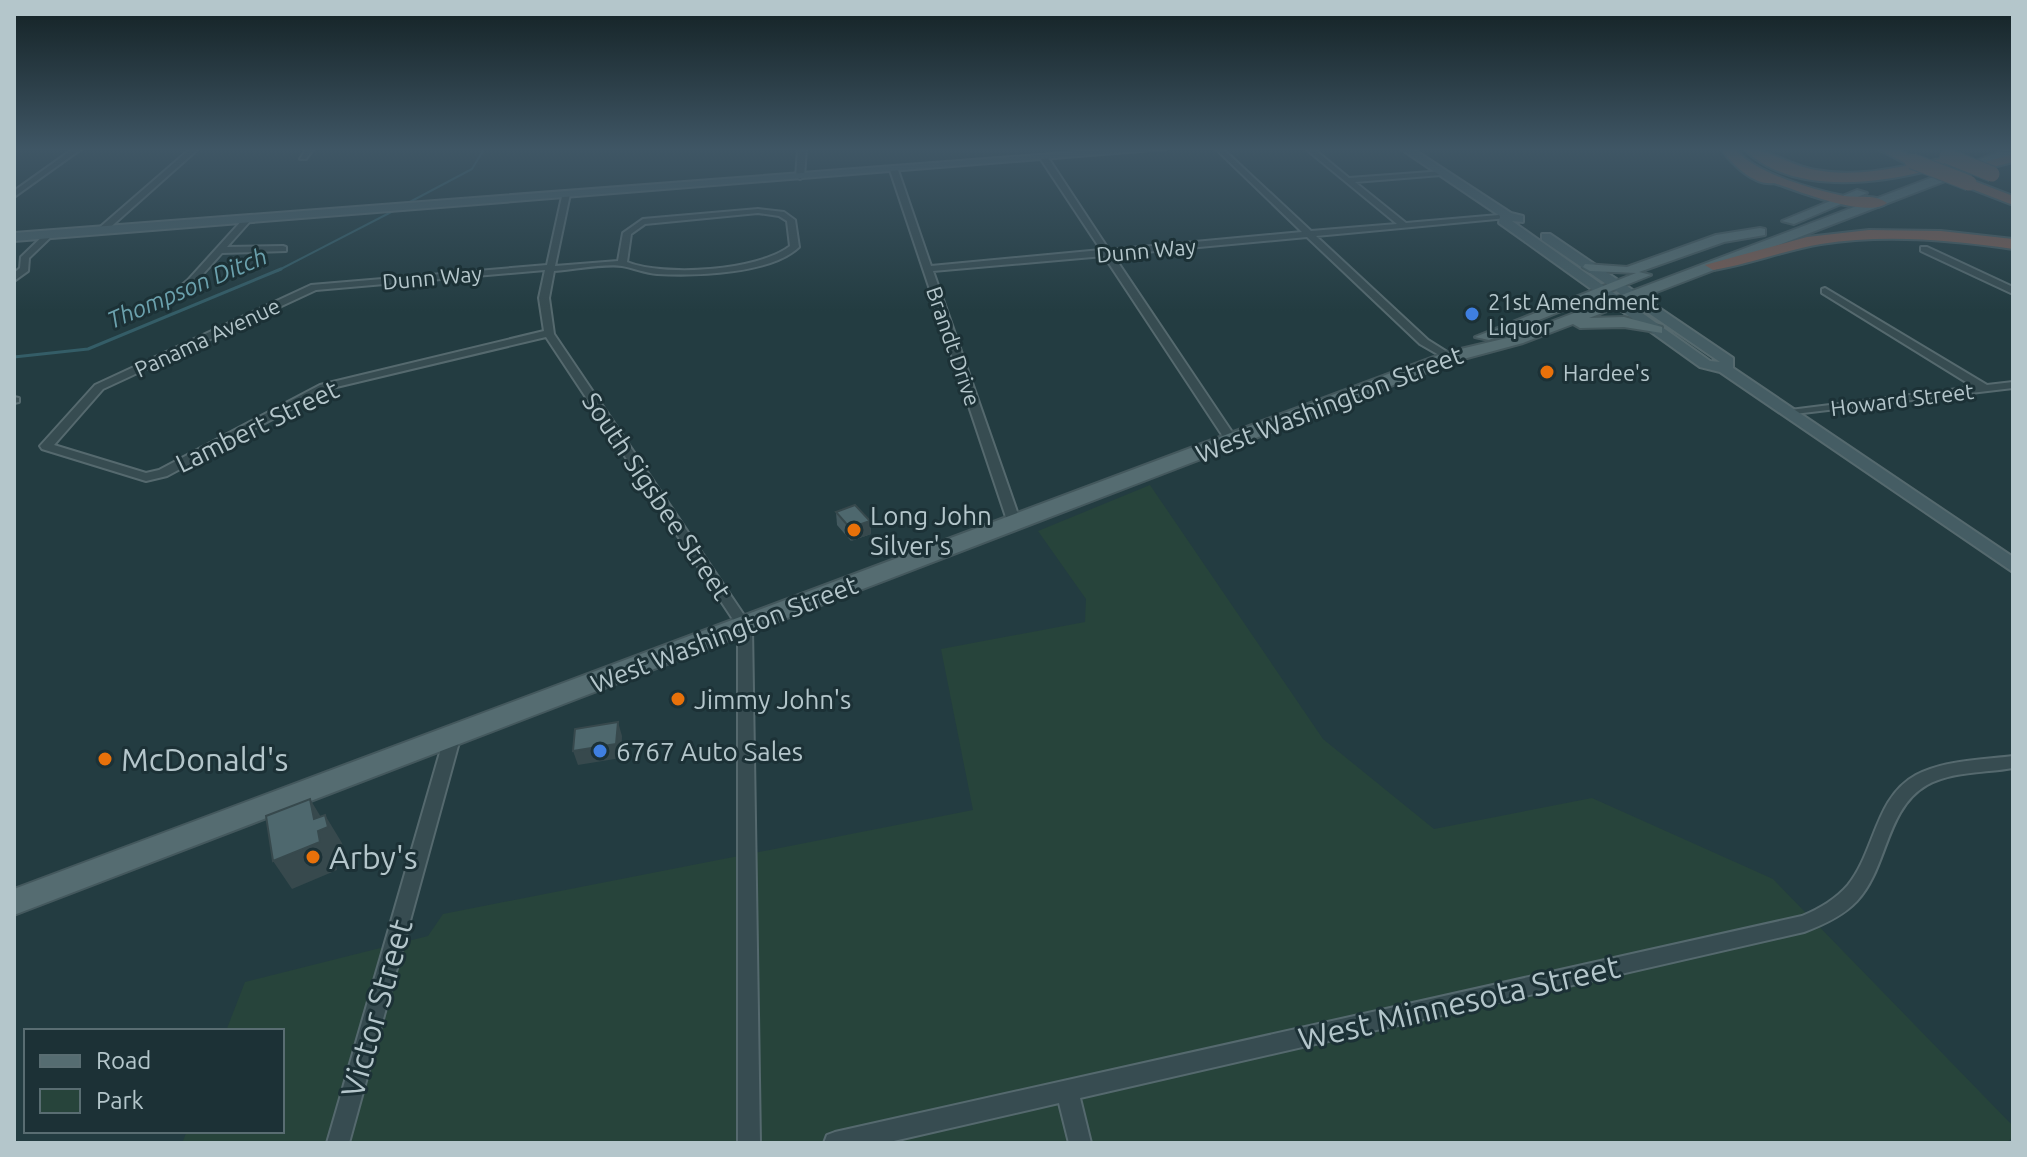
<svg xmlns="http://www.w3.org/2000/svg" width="2027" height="1157" font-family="Ubuntu,sans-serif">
<rect width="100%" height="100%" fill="#233c41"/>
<path fill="#27443b" d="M1150 485 1323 739 1434 829 1592 798 1773 879 2013 1126V1137L2006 1143H182L187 1131H282V1031H226L245 982 428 936 443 914 973 810 941 649 1085 622 1086 599 1038 531Z"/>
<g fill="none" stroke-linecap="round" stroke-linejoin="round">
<g stroke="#345d67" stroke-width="2">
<path d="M406 204 472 169 484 149"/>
<path d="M277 271 399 208"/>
</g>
<path stroke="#345d67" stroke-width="3" d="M14 357 88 349 281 269"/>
<defs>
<g id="street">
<path d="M73 149H81L14 197V191Z"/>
<path d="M190 149H198L105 232H99V228Z"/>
<path d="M306 149H313L306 159H300Z"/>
<path d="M798 149H806L804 177 800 179 796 177Z"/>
<path d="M1216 149H1223L1311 231 1397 224 1306 149H1314L1349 178 1444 171 1445 173 1441 175 1355 182 1406 223 1510 214 1511 216 1507 218 1316 236 1428 340 1455 357 1454 359H1446L1420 344 1307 237 1113 255 1238 441 1232 445 1226 441 1104 256 933 271 1021 523 1019 526H1009L890 170 894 168 898 170 931 266 1101 250 1040 158 1044 156H1047L1109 250 1302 232Z"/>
<path d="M563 192 570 194 555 266 618 261 623 233 643 219 758 209 784 212 795 220 799 247C771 274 696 276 657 274 645 273 634 268 622 266 606 263 572 270 554 271L549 298 554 334 752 627 760 1143H738V627L546 337 328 389 167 476 146 481 42 449 40 446 95 385 311 285 547 265ZM758 213 779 216 787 221 790 246C758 271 664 277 627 262L631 234 645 224ZM545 270 539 298 544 331 320 385 159 470 146 473 54 445 103 389 316 290Z"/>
<path d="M245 217 252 219 227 247 283 246 286 247V251L222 253 194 284 176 299H170V295L188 280Z"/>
<path d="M47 232 54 234 29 258 28 271 14 281V273L20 268 21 257Z"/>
<path d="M1921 247H1927L2013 287V294L1921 251Z"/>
<path d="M1825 288 1987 385 2013 382V388L1786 415V411L1790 410 1974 387 1822 293V289Z"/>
<path d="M14 397 19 398V402L14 403Z"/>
<path d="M453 729 459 731 461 735 349 1143H327L445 735 447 731Z"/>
<path d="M2013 756V768C1986 773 1952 771 1927 785 1885 809 1888 868 1857 901 1843 916 1823 925 1804 932L1080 1098 1091 1143H1069L1059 1103 885 1143H824L827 1135 835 1132 1802 916C1819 909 1836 899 1848 885 1875 852 1875 797 1916 775 1945 760 1981 760 2013 756Z"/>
</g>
<g id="secondary">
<path d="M1117 149H1166L14 241V233Z"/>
<path d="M1401 149H1413L1511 213 1523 216V222L1512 221 1710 361 1720 362 1542 240V234H1550L1733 358V368L2013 557V572L1720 372 1700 367 1499 223 1500 216Z"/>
</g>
<g id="primary">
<path d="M2007 149H2013V155L1589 318 1624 317 1662 327V333L1624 327 1580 328 1573 324 1523 343 1456 361 14 915V889L1444 353 1511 337Z"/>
<path d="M1857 190 1867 193 1794 224 1782 221Z"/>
<path d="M1760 228 1765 229V235L1724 242 1639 272 1651 275 1489 340 1475 337 1636 273 1590 271 1583 267 1585 264 1627 267 1716 235Z"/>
</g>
<g id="highway">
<path d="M1721 149H1735C1754 173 1814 190 1844 196 1858 198 1876 194 1887 203 1867 219 1798 191 1774 183 1754 186 1733 165 1721 149Z"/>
<path d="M1744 149C1769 149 1791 166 1816 170 1865 179 1906 164 1953 157L1960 161C1952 167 1941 167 1931 170 1875 184 1791 195 1744 149Z"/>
<path d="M1878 149H1897L1919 161 1907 164Z"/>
<path d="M2013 154V162L1965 174 1958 170Z"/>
<path d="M1969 179 2013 196V205L1964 186V180Z"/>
<path d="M1869 230 1941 231 2013 239V249C1950 240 1885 234 1821 244 1785 250 1750 264 1713 270L1705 265 1807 237Z"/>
</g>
</defs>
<use href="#street" stroke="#55696e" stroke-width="4"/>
<use href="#secondary" stroke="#55696e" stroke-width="4"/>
<use href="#primary" stroke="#44585d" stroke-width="4"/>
<use href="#highway" stroke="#45595e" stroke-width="4"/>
<use href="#street" fill="#374c51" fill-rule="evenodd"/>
<use href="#secondary" fill="#455d64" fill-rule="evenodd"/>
<use href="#primary" fill="#556c71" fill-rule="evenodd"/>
<use href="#highway" fill="#775c54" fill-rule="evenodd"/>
<defs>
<g id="highway-bridge">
<path d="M1947 156 1992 174"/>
<path d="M1912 161 1969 183"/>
</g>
</defs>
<use href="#highway-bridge" stroke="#45595e" stroke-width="17" stroke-linecap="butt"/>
<use href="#highway-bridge" stroke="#775c54" stroke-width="15"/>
</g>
<path fill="#43595f" d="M836 512 870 521 871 534 851 541 837 525Z"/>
<g fill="#37494d">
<path d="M870 521 871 534 851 541 850 528Z"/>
<path d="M618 722 622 736 621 758 578 765 573 751Z"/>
<path d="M310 799 327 827 325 815 342 843 345 855 335 859 337 870 292 889 273 861 314 819Z"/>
</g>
<g fill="#4e686e" stroke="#37494d" stroke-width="2">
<path d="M855 505 870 521 850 528 836 512Z"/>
<path d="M618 722 616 744 573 751 575 729Z"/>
<path d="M310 799 314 819 325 815 328 827 318 831 320 842 273 861 266 816Z"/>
</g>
<linearGradient id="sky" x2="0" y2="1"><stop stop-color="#132124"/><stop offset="0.48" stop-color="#3f5665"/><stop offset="1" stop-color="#3f5665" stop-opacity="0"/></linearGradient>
<rect width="2027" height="311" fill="url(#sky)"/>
<g fill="#3f7fe0" stroke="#1c3136" stroke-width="3">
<circle cx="1472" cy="314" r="8"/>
<circle cx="600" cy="751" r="8"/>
</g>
<g fill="#e8710a" stroke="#1c3136" stroke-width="3">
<circle cx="1547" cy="372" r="8"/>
<circle cx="854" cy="530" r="8"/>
<circle cx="678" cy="699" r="8"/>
<circle cx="105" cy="759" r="8"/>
<circle cx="313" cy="857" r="8"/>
</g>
<g text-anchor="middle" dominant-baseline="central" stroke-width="6" stroke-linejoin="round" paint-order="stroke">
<g font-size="22" fill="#b4c6cb" stroke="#1c3136">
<text transform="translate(1146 250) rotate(-5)">Dunn Way</text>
<text transform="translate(432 277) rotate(-5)">Dunn Way</text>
<text transform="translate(207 337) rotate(-25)">Panama Avenue</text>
<text transform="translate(954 346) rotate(71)">Brandt Drive</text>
<text transform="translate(1902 399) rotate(-7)">Howard Street</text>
</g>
<g font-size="22" fill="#b4c6cb" stroke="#1c3136" text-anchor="start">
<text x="1488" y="301">21st Amendment<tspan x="1488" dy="25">Liquor</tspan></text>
<text x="1563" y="372">Hardee's</text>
</g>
<g font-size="24" font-style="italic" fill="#6ba1ad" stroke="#1c3136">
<text transform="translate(187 288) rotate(-23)">Thompson Ditch</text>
</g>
<g font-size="26" fill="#b4c6cb" stroke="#1c3136">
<text transform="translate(1329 404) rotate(-21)">West Washington Street</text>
<text transform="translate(257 426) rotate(-26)">Lambert Street</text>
<text transform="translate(657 496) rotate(56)">South Sigsbee Street</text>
<text transform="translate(724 634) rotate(-21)">West Washington Street</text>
</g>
<g font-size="26" fill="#b4c6cb" stroke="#1c3136" text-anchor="start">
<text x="870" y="515">Long John<tspan x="870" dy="30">Silver's</tspan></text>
<text x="694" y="699">Jimmy John's</text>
<text x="616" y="751">6767 Auto Sales</text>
</g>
<g font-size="32" fill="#b4c6cb" stroke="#1c3136" text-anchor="start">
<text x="121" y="759">McDonald's</text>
<text x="329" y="857">Arby's</text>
</g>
<g font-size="32" fill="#b4c6cb" stroke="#1c3136">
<text transform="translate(1459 1002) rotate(-13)">West Minnesota Street</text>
<text transform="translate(376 1008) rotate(-74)">Victor Street</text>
</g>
</g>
<rect width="2027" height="1157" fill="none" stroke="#b4c6cb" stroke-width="32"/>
<rect x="24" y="1029" width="260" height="104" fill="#1c3136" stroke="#596d72" stroke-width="2"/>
<rect x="40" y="1055" width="40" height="12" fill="#556c71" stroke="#596d72" stroke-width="2"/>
<text x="96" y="1069" font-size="24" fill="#b4c6cb">Road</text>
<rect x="40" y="1089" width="40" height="24" fill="#27443b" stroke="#596d72" stroke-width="2"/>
<text x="96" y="1109" font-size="24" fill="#b4c6cb">Park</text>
</svg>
